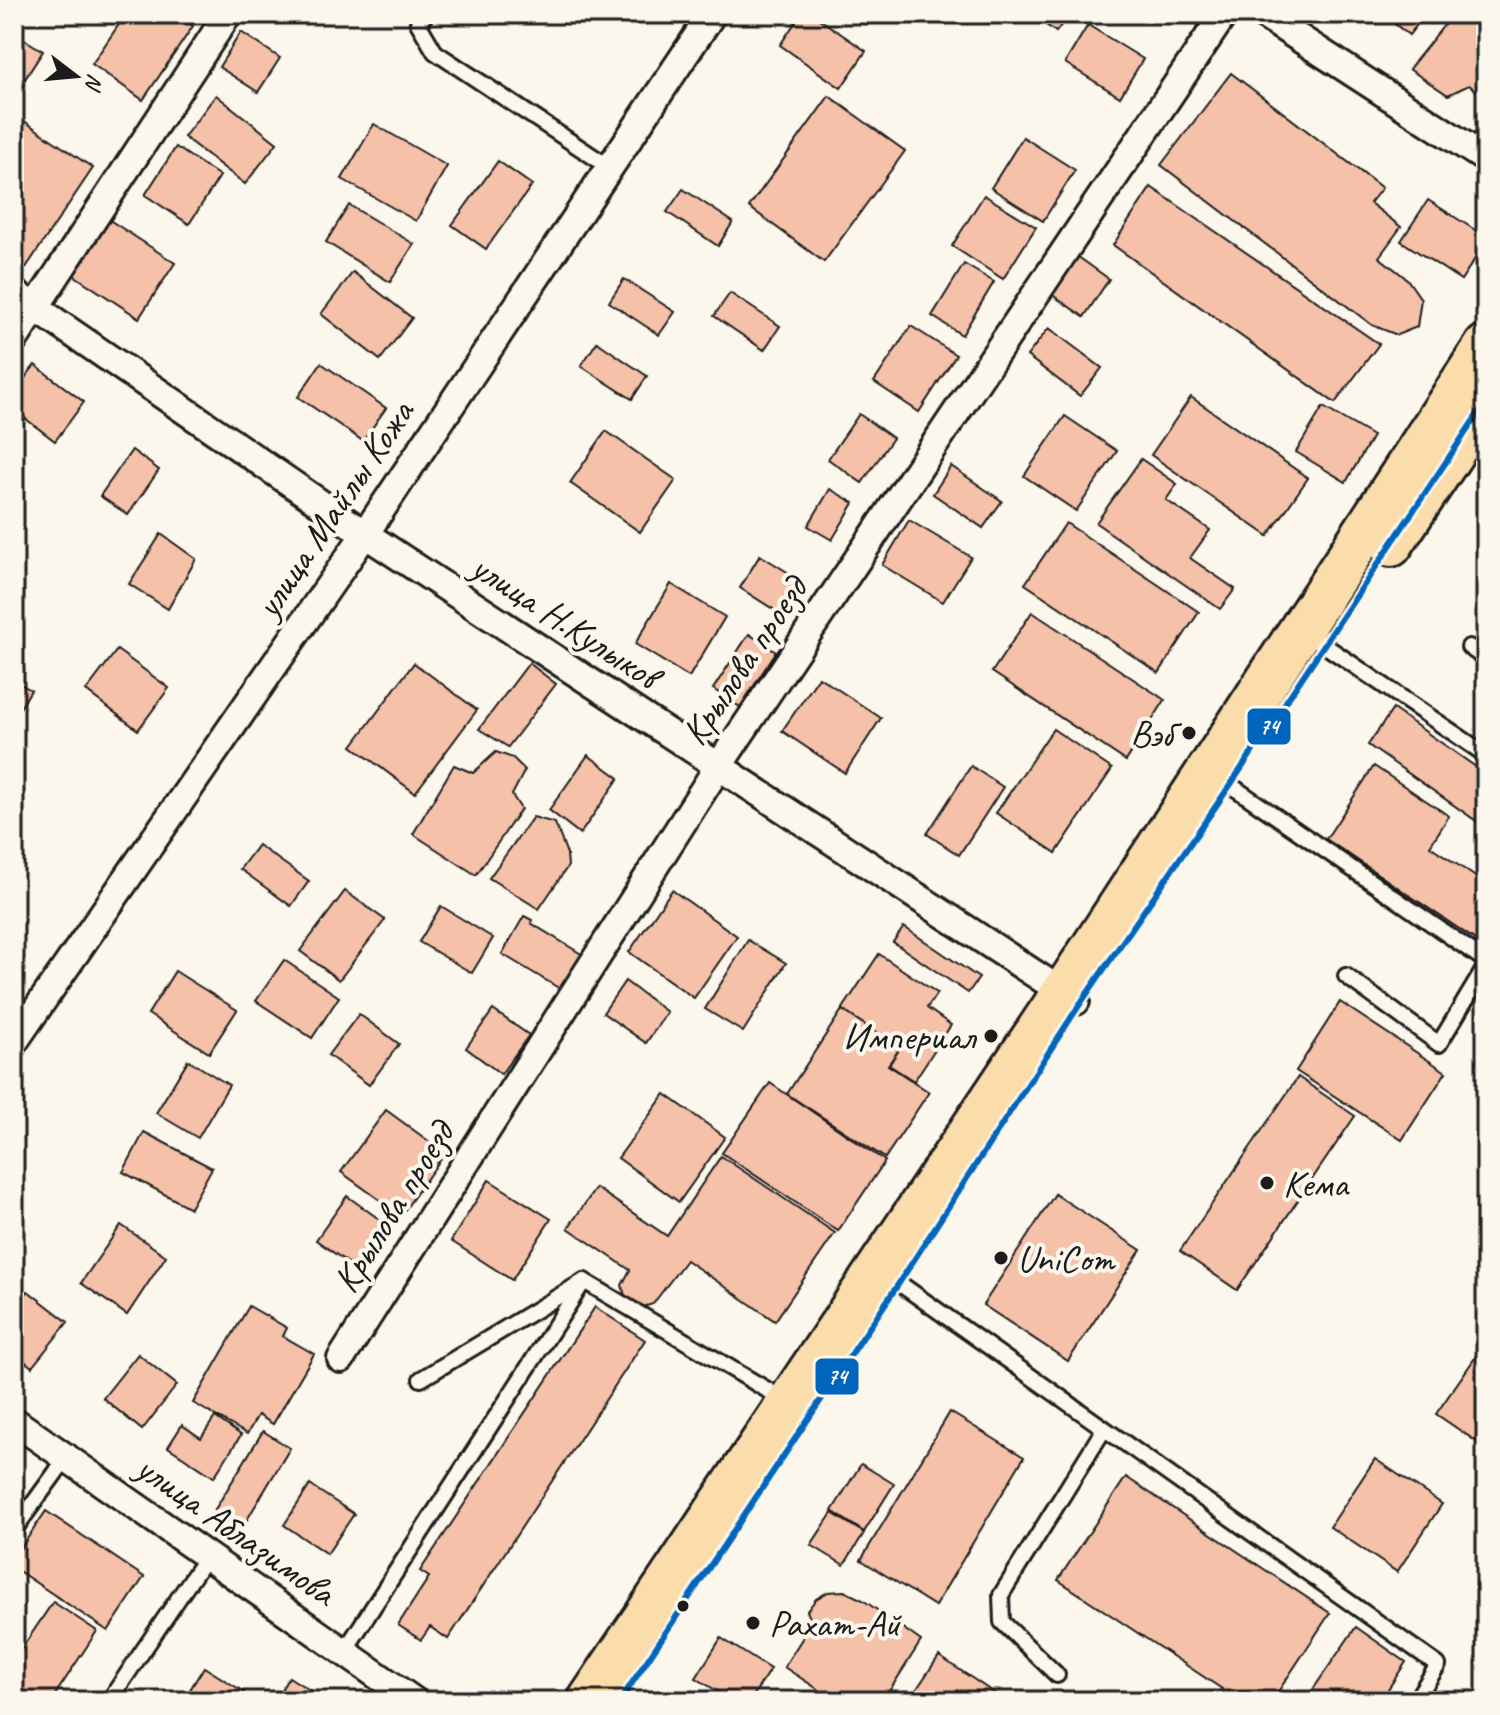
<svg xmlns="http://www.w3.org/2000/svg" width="1500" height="1715" font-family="Caveat,sans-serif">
<rect width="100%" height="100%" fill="#fbf7ec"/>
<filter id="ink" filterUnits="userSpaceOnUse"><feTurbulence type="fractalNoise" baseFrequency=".0125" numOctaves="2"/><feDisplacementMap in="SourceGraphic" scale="16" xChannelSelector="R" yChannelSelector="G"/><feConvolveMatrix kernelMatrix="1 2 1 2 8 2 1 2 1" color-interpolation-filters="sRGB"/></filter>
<g filter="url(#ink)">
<g fill="#f6c1a9" stroke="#1c1c1c" stroke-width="2">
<path d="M126 14H175L193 26 143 100 92 64Z"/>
<path d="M801 14H812L866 51 841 88 780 45Z"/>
<path d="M1031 14H1069L1056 32Z"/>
<path d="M1382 14H1425L1409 35Z"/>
<path d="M1453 14H1486V88L1478 92 1469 85 1448 95 1409 69Z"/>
<path d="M1088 25 1143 59 1120 97 1065 63Z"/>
<path d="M241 32 280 58 258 92 219 67Z"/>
<path d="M14 33 43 51 14 96Z"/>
<path d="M1231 73 1382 188 1370 203 1401 227 1379 257 1407 279 1421 299 1417 327 1397 335 1372 325 1161 165Z"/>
<path d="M216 95 277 143 245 184 184 137Z"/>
<path d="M829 96 905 151 824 262 749 207Z"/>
<path d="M14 114 93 168 23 272 14 265Z"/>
<path d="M374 124 447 166 416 221 342 179Z"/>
<path d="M1023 137 1075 170 1043 221 991 188Z"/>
<path d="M176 147 220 176 189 224 145 195Z"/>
<path d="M498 161 532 185 486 249 452 225Z"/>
<path d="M1151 187 1379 344 1335 403 1113 245Z"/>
<path d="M683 189 733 222 718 246 667 212Z"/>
<path d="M984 195 1036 227 1003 279 952 246Z"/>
<path d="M1428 200 1486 237V242L1461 280 1401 241Z"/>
<path d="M349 205 414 244 390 282 326 242Z"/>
<path d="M108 219 175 263 139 318 72 274Z"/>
<path d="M1077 256 1109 279 1084 317 1051 294Z"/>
<path d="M964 264 994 282 962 335 932 316Z"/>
<path d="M353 272 412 318 380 360 321 314Z"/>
<path d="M624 279 675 312 659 335 609 302Z"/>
<path d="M730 293 780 326 764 350 714 316Z"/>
<path d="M911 326 956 355 919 412 874 382Z"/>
<path d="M1049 328 1102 368 1080 396 1027 356Z"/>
<path d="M597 342 647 376 632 399 581 366Z"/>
<path d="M321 363 386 408 363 441 298 397Z"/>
<path d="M35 365 84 402 55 441 14 410V392Z"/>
<path d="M1191 397 1308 478 1268 536 1151 455Z"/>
<path d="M1323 407 1373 436 1346 482 1296 452Z"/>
<path d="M859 414 893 438 862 483 828 459Z"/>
<path d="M1065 416 1117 451 1076 511 1024 476Z"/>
<path d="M606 431 676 480 640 532 570 483Z"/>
<path d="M132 450 159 470 128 515 100 496Z"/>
<path d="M1141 459 1177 484 1166 500 1210 530 1190 558 1235 589 1220 609 1096 523Z"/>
<path d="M951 466 1002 501 983 528 933 494Z"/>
<path d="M830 489 854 503 832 540 808 526Z"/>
<path d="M909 520 971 557 943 602 882 565Z"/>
<path d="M1066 523 1199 612 1159 673 1025 584Z"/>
<path d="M161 534 196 559 168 609 129 584Z"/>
<path d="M760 555 805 583 784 616 740 588Z"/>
<path d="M671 584 725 617 689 677 635 644Z"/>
<path d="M1032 612 1165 700 1126 761 992 672Z"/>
<path d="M749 634 776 652 740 707 713 689Z"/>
<path d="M117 650 169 688 138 730 86 691Z"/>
<path d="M414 663 477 710 415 793 352 746Z"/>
<path d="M529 663 556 684 508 747 479 729Z"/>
<path d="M819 677 881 718 845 773 782 731Z"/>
<path d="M14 680 31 690 14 718Z"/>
<path d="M1393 709 1486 774 1485 827 1368 745Z"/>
<path d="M1053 729 1112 769 1056 853 996 813Z"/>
<path d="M496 752 513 758 525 770 512 795 521 809 476 875 413 834 454 765 473 773Z"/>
<path d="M588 755 619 778 580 834 549 810Z"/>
<path d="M971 766 1003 787 959 855 927 834Z"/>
<path d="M1374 766 1449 816 1430 846 1486 884V947L1326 839Z"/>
<path d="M533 817 555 823 567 854 568 866 539 909 489 878Z"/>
<path d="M258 845 309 881 291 906 240 869Z"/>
<path d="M672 890 737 936 694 998 629 952Z"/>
<path d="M345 891 385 920 339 980 300 951Z"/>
<path d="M441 906 493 938 472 973 419 942Z"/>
<path d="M524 916 532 920 531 923 583 955 562 990 502 954Z"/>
<path d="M904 927 979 978 968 993 893 942Z"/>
<path d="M748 940 786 963 743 1032 705 1009Z"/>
<path d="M879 954 937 993 927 1008 951 1025 914 1081 889 1065 900 1048 842 1010Z"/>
<path d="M284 960 339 997 312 1038 256 1001Z"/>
<path d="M175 971 237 1010 209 1053 148 1014Z"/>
<path d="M625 981 667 1012 646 1043 603 1013Z"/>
<path d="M1340 1002 1446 1072 1402 1140 1296 1071Z"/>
<path d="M493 1010 529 1035 501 1074 466 1048Z"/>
<path d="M842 1010 900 1048 888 1065 929 1092 885 1158 787 1094Z"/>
<path d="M359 1014 399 1044 369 1085 328 1055Z"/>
<path d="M188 1060 229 1085 198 1138 156 1113Z"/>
<path d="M1298 1077 1355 1116 1237 1290 1180 1251Z"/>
<path d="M770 1083 885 1161 838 1231 722 1153Z"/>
<path d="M665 1094 725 1137 679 1202 618 1158Z"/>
<path d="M386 1110 445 1153 401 1215 341 1172Z"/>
<path d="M144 1132 212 1168 190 1208 123 1172Z"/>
<path d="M721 1156 835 1233 775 1321 686 1260 653 1304 643 1307 633 1304 625 1296 622 1285 630 1270 568 1228 596 1188 667 1236Z"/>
<path d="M489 1180 551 1219 512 1280 451 1241Z"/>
<path d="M1055 1194 1141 1250 1068 1361 983 1305Z"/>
<path d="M347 1196 386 1224 355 1268 316 1240Z"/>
<path d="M121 1225 166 1256 127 1315 81 1283Z"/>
<path d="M28 1291 68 1322 32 1367 14 1353V1309Z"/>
<path d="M249 1306 287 1328 283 1336 314 1354 273 1424 258 1415 247 1434 193 1403Z"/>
<path d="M595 1307 645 1340 448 1639 430 1627 421 1640 398 1625 429 1577 420 1571Z"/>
<path d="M1486 1342V1448L1436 1414Z"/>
<path d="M138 1354 177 1385 142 1430 103 1398Z"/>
<path d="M950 1412 1024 1457 935 1606 861 1560Z"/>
<path d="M215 1417 241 1435 214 1477 168 1447 182 1425 201 1438Z"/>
<path d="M263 1431 290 1448 242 1528 214 1511Z"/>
<path d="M1375 1459 1442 1504 1397 1572 1330 1527Z"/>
<path d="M861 1464 894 1484 864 1532 832 1511Z"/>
<path d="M1126 1477 1330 1613 1272 1701H1213L1222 1689 1058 1580Z"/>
<path d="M310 1485 354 1514 327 1554 284 1525Z"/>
<path d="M46 1511 144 1577 108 1631 14 1568V1558Z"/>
<path d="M832 1513 864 1533 844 1565 811 1545Z"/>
<path d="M844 1591 863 1600 921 1641 883 1701H836L784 1667 812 1623 807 1611 816 1599 828 1592Z"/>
<path d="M53 1602 97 1631 51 1701H14V1660Z"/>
<path d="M1356 1627 1406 1662 1380 1701H1305Z"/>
<path d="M721 1638 770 1669 750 1701H733L696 1678Z"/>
<path d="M939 1656 1006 1701H918L912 1696Z"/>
<path d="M204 1667 244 1692 239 1701H183Z"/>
<path d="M289 1677 327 1701H274Z"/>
</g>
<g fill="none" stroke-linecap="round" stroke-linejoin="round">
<defs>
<g id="lane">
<path d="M426 14 418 23 435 52 609 167"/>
<path d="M1305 632 1486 755"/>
<path d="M1469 647 1486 659"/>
<path d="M1213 773 1486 961"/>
<path d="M1346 976 1439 1044 1486 966"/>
<path d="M882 1271 1438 1665 1415 1701"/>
<path d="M421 1379 584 1281 786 1401"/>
<path d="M14 1530 67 1457"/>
<path d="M344 1652 584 1281"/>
<path d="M1057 1675 1002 1622 1001 1595 1104 1429"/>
<path d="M109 1701 207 1556"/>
</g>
<g id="street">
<path d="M1262 14 1486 159"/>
<path d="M14 293 365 534 1076 1001"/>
<path d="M14 340 228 14"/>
<path d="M14 1042 365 534 712 14"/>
<path d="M341 1359 718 767 1224 14"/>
<path d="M14 1421 414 1701"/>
</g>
<g id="primary">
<path d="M1391 545 1486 402"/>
<path d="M589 1701 1063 993 1486 346"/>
</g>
</defs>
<use href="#lane" stroke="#1c1c1c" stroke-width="20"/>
<use href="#street" stroke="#1c1c1c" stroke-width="32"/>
<use href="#primary" stroke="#1c1c1c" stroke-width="48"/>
<use href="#lane" stroke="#fbf7ec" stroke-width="14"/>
<use href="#street" stroke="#fbf7ec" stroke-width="26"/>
<use href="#primary" stroke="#faddab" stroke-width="42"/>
<defs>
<path id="bus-1" d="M620 1701 899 1283 1080 1004 1231 784 1486 402"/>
</defs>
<use href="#bus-1" stroke="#fbf7ec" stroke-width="12"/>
<use href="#bus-1" stroke="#0065bd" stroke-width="6"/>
</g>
</g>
<g fill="#1c1c1c" stroke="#fbf7ec" stroke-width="3">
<circle cx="1189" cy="733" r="8"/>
<circle cx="991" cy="1036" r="8"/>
<circle cx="1267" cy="1183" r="8"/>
<circle cx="1001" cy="1258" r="8"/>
<circle cx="683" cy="1606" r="7"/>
<circle cx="753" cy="1623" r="8"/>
</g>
<g text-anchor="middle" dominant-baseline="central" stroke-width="8" stroke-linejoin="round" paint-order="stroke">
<g font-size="38" fill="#1c1c1c" stroke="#fbf7ec">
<text transform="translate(334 509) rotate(-56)">улица Майлы Кожа</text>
<text transform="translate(565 621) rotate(33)">улица Н.Кулыков</text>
<text transform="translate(744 661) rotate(-56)">Крылова проезд</text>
<text transform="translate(393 1207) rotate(-58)">Крылова проезд</text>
<text transform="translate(236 1530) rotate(35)">улица Аблазимова</text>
</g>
<g font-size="38" fill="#1c1c1c" stroke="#fbf7ec" text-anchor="start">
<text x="1173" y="733" text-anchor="end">Вэб</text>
<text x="975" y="1036" text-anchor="end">Империал</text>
<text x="1283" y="1183">Кема</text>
<text x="1017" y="1258">UniCom</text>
<text x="769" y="1623">Рахат-Ай</text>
</g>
</g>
<g stroke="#fbf7ec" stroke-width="3">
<rect x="1246" y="707" width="46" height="39" rx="8" fill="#0065bd"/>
<rect x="814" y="1357" width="46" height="39" rx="8" fill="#0065bd"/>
</g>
<g font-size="22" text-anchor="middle" font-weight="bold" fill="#fff">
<text x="1269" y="734">74</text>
<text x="837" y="1384">74</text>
</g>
<rect width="1500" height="1715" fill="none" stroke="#fbf7ec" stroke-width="48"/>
<rect x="24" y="24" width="1452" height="1667" fill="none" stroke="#1c1c1c" stroke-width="3" filter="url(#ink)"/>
<g transform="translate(76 76) rotate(106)" stroke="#fbf7ec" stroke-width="6" paint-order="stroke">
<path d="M0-6L14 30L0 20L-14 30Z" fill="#1c1c1c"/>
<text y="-12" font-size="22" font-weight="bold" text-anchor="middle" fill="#1c1c1c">N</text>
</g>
</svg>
